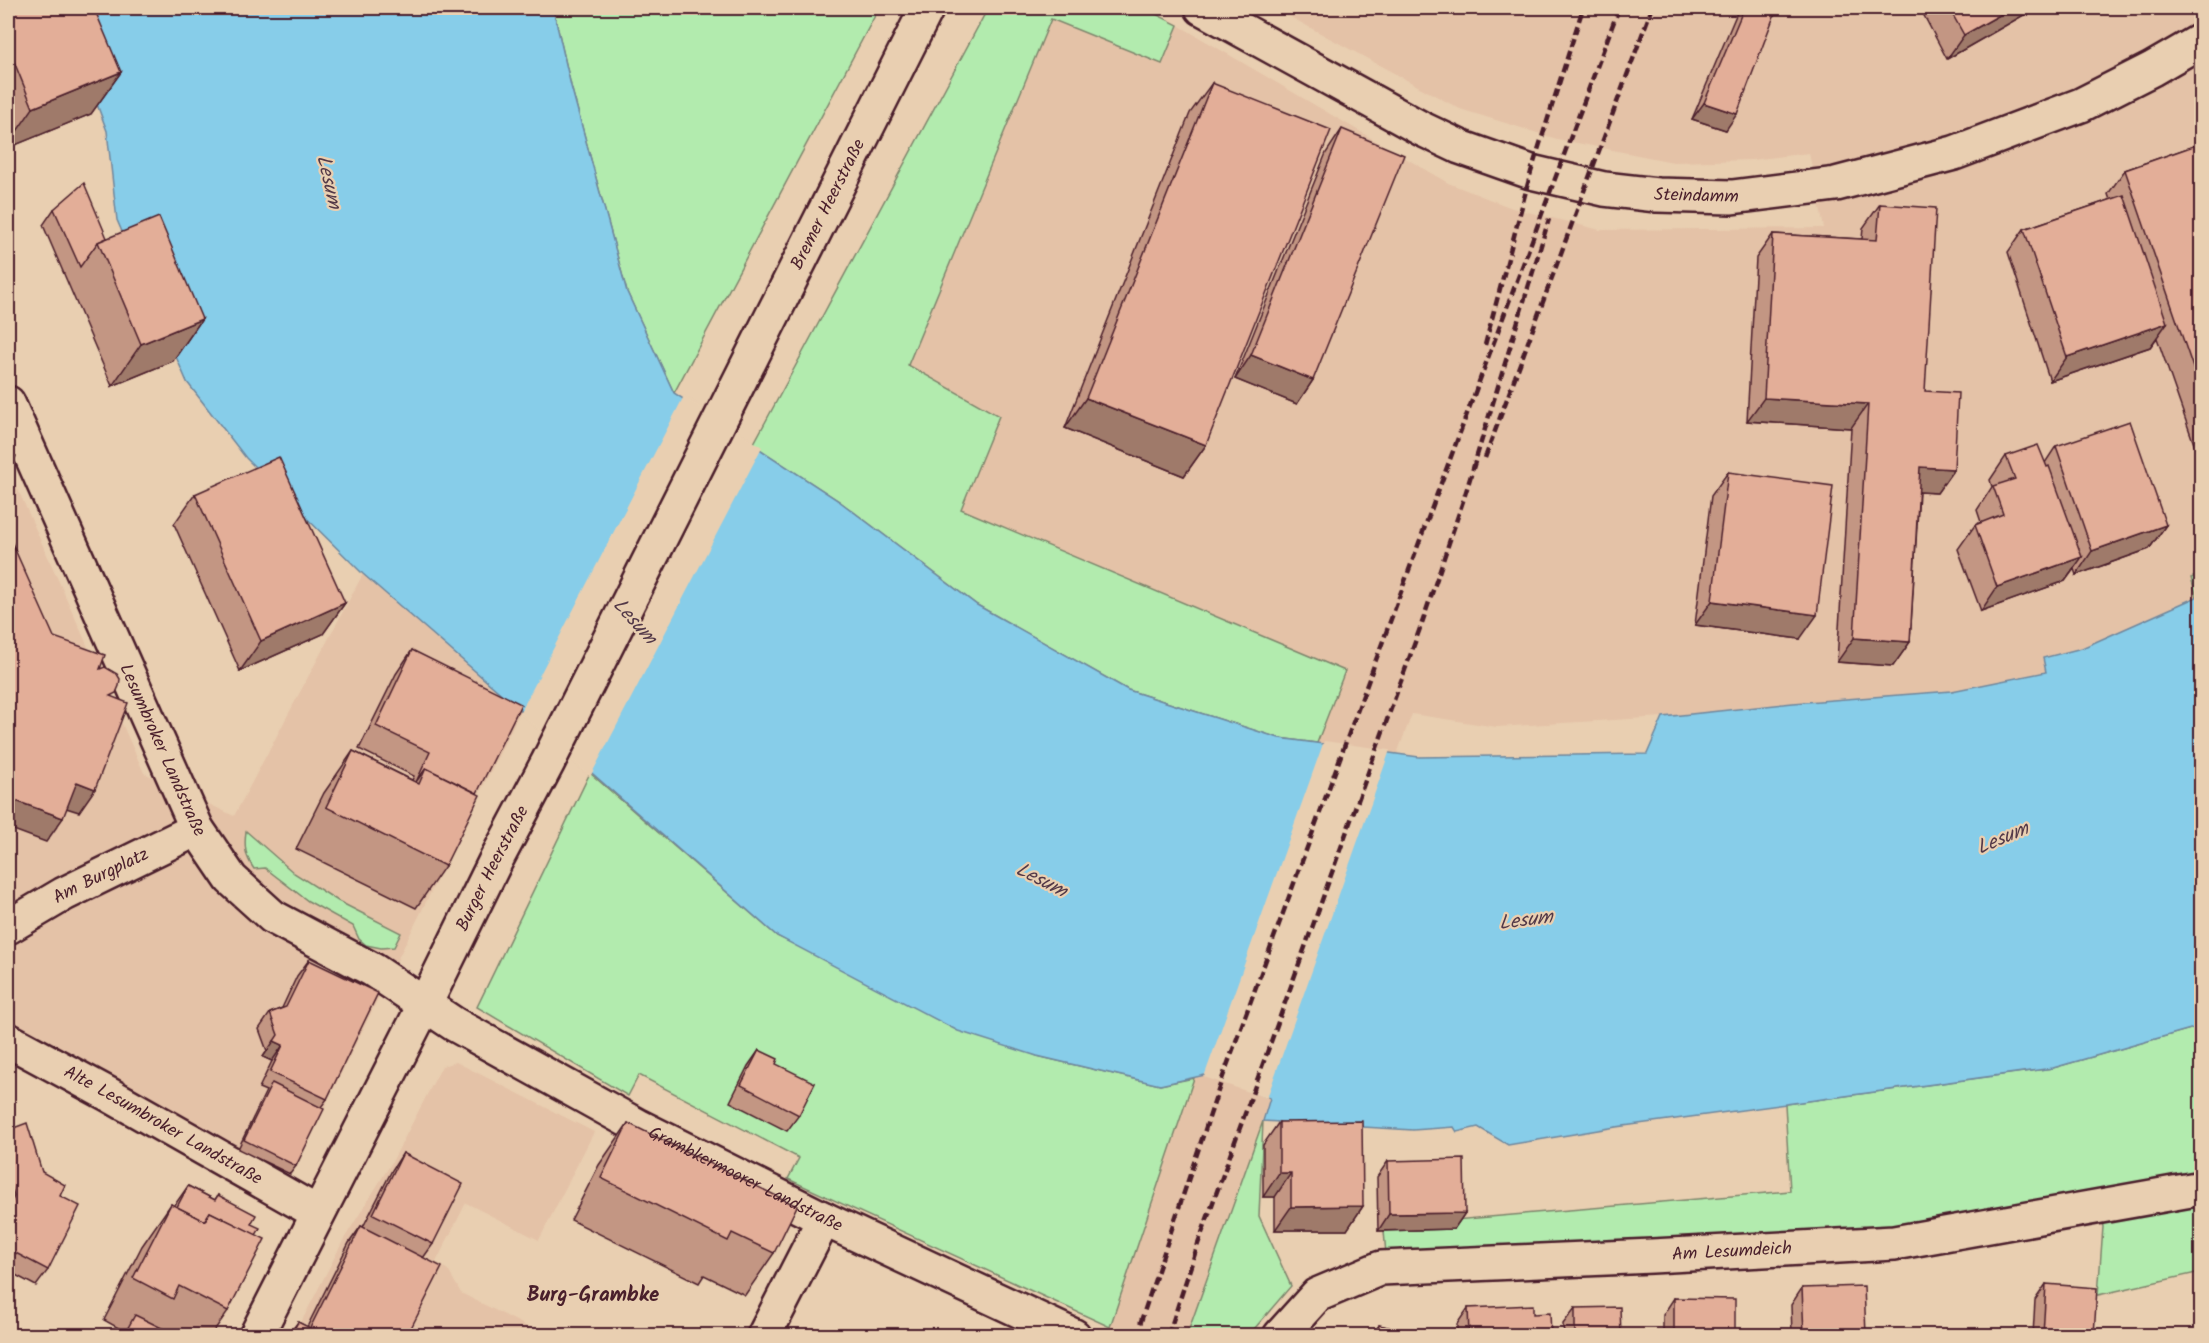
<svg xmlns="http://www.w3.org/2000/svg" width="2209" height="1343" font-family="Kalam,sans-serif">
<rect width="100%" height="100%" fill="#e9cfb1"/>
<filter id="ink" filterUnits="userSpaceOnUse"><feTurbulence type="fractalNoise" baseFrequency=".0167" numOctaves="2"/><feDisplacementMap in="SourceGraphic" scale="12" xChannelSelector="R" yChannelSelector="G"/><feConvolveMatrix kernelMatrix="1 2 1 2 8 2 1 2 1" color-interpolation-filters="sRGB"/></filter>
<g filter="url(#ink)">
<g fill="#e4c2a7">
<path d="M988 8H1144L1178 25 1448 183 1512 208 1600 230 1824 228 1809 153 1751 160 1673 162 1557 139 1460 109 1274 8H2201L2202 574 2191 578 2197 597 2082 648 2043 658 2047 672 1952 691 1793 703 1663 717 1497 727 1412 714 1397 754 1317 743 1344 671 960 509 825 320 827 305Z"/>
<path d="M8 467 144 773 234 816 363 574 521 710 282 1193 8 1036Z"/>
<path d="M456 1062 594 1132 539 1240 466 1203 436 1262 448 1270 461 1293 544 1335 294 1336 344 1239 392 1162 442 1066Z"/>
<path d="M1205 1075 1270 1099 1187 1335 1107 1336 1194 1078Z"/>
</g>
<g fill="#b2ebae" stroke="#7e856c" stroke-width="1.5">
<path d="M553 8H879L674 393 627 292 571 86Z"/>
<path d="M988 8H1144L1178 25 1162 64 1051 19 908 365 999 416 961 509 1345 671 1317 743 1279 738 1128 690 977 605 839 501 753 445Z"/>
<path d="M2201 574V595L2197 597 2191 578Z"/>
<path d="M590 773 777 936 1037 1056 1160 1085 1194 1078 1110 1327 788 1179 799 1158 639 1075 628 1096 477 1007Z"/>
<path d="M246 831 294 873 338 901 401 933 394 947 381 948 366 945 359 939 353 926 308 901 265 868 254 869C245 856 244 846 246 831Z"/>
<path d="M2201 1026V1272L2098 1295 2103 1227 2099 1196 1912 1226 1386 1254 1384 1231 1454 1220 1790 1191 1785 1104 2053 1068Z"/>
<path d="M1263 1121 1259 1216 1291 1286 1249 1335H1187Z"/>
</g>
<path fill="#87cde9" stroke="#6f879d" stroke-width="1.5" d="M61 8H553L571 86 627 292 674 393 839 501 977 605 1128 690 1279 738 1419 757 1647 754 1663 717 1793 703 1952 691 2046 672 2043 658 2082 648 2201 595V1026L2053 1068 1616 1127 1508 1145 1478 1127 1457 1132 1454 1127 1413 1130 1263 1121 1270 1098 1205 1075 1160 1085 1037 1056 958 1031 777 936 544 731 363 574 246 458 187 382 117 220 107 131Z"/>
<g fill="#e9cfb1">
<path d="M684 396 762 447 590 777 520 713Z"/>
<path d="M1324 741 1390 750 1267 1098 1204 1077Z"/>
</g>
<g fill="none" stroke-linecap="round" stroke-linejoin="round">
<defs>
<g id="minor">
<path id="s1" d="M1202 8 1422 129 1460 147 1531 172 1604 189 1657 195 1732 197 1836 184 1954 153 2081 105 2152 69 2202 40"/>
<path id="s2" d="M8 403 197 829 231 879 273 917 373 970 454 1024 638 1126 824 1219 1074 1336"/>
<path id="s3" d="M8 927 64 894 197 829"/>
<path id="s4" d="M8 1040 108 1094 318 1213"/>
<path d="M764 1336 824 1219"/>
<path id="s5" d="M1280 1336 1317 1295 1381 1268 1652 1256 1894 1243 2202 1188"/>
</g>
<g id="secondary">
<path id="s6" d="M256 1336 425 1004 494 864 548 762 927 8"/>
</g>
</defs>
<use href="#minor" stroke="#4a1f2b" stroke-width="38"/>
<use href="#secondary" stroke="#4a1f2b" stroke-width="38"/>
<use href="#minor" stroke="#e9cfb1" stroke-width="33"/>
<use href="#secondary" stroke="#e9cfb1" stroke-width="33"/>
<g stroke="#4a1f2b" stroke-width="4.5" stroke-dasharray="9 4.5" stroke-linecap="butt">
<path d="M1485 345 1531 172 1583 8"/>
<path d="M1485 458 1652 8"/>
<path d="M1136 1336 1221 1082 1434 502 1619 8"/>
<path d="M1168 1336 1198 1244 1423 620 1464 498 1549 219"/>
</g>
</g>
<g fill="#c39683" stroke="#4a1f2b" stroke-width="1.5">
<path d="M8 8 121 72 91 114 8 148Z"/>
<path d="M1739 8H1777L1726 130 1692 119Z"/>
<path d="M1920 8H2036L1947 59Z"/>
<path d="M1212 83 1206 445 1184 476 1065 428 1190 113Z"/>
<path d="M1342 129 1313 380 1297 404 1235 379 1326 153Z"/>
<path d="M2202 143V467L2157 338 2150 347 2050 381 2008 252 2024 229 2110 200 2108 194 2125 170Z"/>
<path d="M1880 204 1925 391 1954 469 1937 493 1919 492 1910 642 1893 666 1837 662 1851 428 1747 421 1756 258 1773 234 1862 239 1863 228Z"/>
<path d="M54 209 107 238 202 319 173 361 112 386 43 225Z"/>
<path d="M2056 446 2166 525 2149 549 2076 575 2074 569 2065 581 1981 611 1958 549 1975 525 1981 522 1977 510 1992 487 1990 480 2006 456 2045 463Z"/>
<path d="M1728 472 1800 639 1695 625 1711 496Z"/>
<path d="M195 494 345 603 323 634 240 671 174 524Z"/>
<path d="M412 650 477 793 445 866 416 908 296 849 324 793 353 751 412 780 414 776 359 749 396 674Z"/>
<path d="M309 960 327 1099 321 1107 296 1166 290 1174 238 1149 266 1091 259 1088 272 1061 263 1057 267 1051 259 1029 270 1013 282 1008 297 976Z"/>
<path d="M759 1050 776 1064 799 1115 787 1131 730 1102 748 1066Z"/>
<path d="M1279 1122 1363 1206 1347 1230H1275V1197H1263V1145Z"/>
<path d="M628 1123 774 1253 745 1295 704 1275 699 1283 571 1220 599 1165Z"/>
<path d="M8 1130 42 1172 60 1196 48 1270 36 1286 8 1271Z"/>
<path d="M403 1153 433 1244 423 1258 410 1330 422 1335H288L298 1322 307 1327 349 1243 361 1226 363 1227 392 1170Z"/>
<path d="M1388 1161 1465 1213 1454 1229 1378 1231 1377 1177Z"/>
<path d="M188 1186 215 1200 218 1195 251 1224 256 1235 228 1311 211 1335H121L124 1331 104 1320 142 1246 171 1204 174 1206Z"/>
<path d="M2046 1284 2094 1335H2033L2035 1300Z"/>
<path d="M1802 1288 1866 1335H1792L1791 1305Z"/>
<path d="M1674 1298 1735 1335H1663V1315Z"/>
<path d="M1468 1308 1533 1314 1551 1335H1457V1324Z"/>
<path d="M1575 1308 1621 1335H1564L1563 1324Z"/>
<path d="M1379 1325 1420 1335H1373Z"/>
</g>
<g fill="#9f7a6a" stroke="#4a1f2b" stroke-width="1.5">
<path d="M2012 8H2036L1947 59 1964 35Z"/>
<path d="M121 72 91 114 8 148V144L33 108Z"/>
<path d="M1704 103 1737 114 1726 130 1692 119Z"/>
<path d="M202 319 173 361 112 386 141 344Z"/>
<path d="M2167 323 2150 347 2050 381 2067 357Z"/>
<path d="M1251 355 1313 380 1297 404 1235 379Z"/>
<path d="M1086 398 1206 445 1184 476 1065 428Z"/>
<path d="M1764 398 1868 404 1851 428 1747 421Z"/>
<path d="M1920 467 1954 469 1937 493 1904 491Z"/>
<path d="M2166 525 2149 549 2076 575 2092 551Z"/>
<path d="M2082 557 2065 581 1981 611 1997 587Z"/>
<path d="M1712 601 1817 615 1800 639 1695 625Z"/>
<path d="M345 603 323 634 240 671 261 641Z"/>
<path d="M1854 638 1910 642 1893 666 1837 662Z"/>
<path d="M77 782 95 789 79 812 60 806Z"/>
<path d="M8 798 63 818 46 842 8 828Z"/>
<path d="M274 1041 283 1045 272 1061 263 1057Z"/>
<path d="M1279 1173H1291L1275 1197H1263Z"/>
<path d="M1363 1206 1347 1230H1275L1291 1207Z"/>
<path d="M1465 1213 1454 1229 1378 1231 1389 1214Z"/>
</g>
<g fill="#e3ae98" stroke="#4a1f2b" stroke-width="1.5">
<path d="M8 8H94L121 72 33 108 8 47Z"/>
<path d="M1744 8H1777L1737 114 1704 103Z"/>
<path d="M1949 8H2012L1964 35Z"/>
<path d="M1212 83 1331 130 1206 445 1086 398Z"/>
<path d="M1342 129 1404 155 1313 380 1251 355Z"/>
<path d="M2202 143V394L2125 170Z"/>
<path d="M84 183 107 238 98 242 80 267 54 209Z"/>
<path d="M2124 195 2167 323 2067 357 2024 229Z"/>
<path d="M1880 204 1936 208 1925 391 1958 393 1954 469 1920 467 1910 642 1854 638 1868 404 1764 398 1773 234 1877 240Z"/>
<path d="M159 217 202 319 141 344 98 242Z"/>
<path d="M2130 421 2166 525 2092 551 2056 446Z"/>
<path d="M2038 445 2047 467 2049 466 2082 557 1997 587 1975 525 2003 514 1993 486 2015 479 2006 456Z"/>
<path d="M8 453 16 456 8 479Z"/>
<path d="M279 457 345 603 261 641 195 494Z"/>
<path d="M1728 472 1833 486 1817 615 1712 601Z"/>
<path d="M8 534 54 637 105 655 100 669 105 667 117 674 120 679 119 686 116 693 110 696 128 703 95 789 77 782 63 818 8 798Z"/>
<path d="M412 650 521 704 477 793 426 768 416 782 430 752 376 726Z"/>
<path d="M353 751 419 784 426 768 480 795 445 866 326 807Z"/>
<path d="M309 960 378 993 327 1099 270 1072 283 1045 274 1041 278 1035 270 1013 286 1007Z"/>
<path d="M759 1050 778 1059 776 1064 815 1083 799 1115 741 1085Z"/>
<path d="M272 1083 324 1109 296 1166 244 1140Z"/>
<path d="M1362 1121 1363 1206 1291 1207V1173H1279V1122Z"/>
<path d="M27 1123 42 1172 65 1185 60 1196 80 1206 48 1270 8 1249V1211L14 1196 8 1175V1130Z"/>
<path d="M628 1123 797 1206 774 1253 732 1233 728 1241 601 1178Z"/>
<path d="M403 1153 463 1184 433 1244 373 1214Z"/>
<path d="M1464 1159 1465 1213 1389 1214 1388 1161Z"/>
<path d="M188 1186 215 1200 218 1195 256 1215 251 1224 260 1228 256 1235 210 1212 204 1221 177 1207Z"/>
<path d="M171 1204 205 1221 210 1212 265 1239 228 1311 179 1286 173 1299 133 1278Z"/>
<path d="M361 1226 442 1267 410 1330 422 1335H291L298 1322 310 1328Z"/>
<path d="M2046 1284 2097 1288 2094 1335H2043Z"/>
<path d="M1864 1286 1866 1335H1804L1802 1288Z"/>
<path d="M1674 1298 1735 1299V1335H1674Z"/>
<path d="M1533 1305V1314L1550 1313 1551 1335H1469L1468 1308Z"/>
<path d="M1620 1307 1621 1335H1575V1308Z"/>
<path d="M135 1315 176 1335H124Z"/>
<path d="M1379 1325 1420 1335H1376Z"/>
<path d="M931 1328 948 1335H928Z"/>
</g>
</g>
<g text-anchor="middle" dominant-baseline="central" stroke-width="4.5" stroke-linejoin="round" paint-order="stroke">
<g font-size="18" fill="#4a1f2b" stroke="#e9cfb1">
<text stroke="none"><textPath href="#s1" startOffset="536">Steindamm</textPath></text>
<text stroke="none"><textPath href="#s6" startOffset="1268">Bremer Heerstraße</textPath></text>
<text stroke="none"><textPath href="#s2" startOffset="380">Lesumbroker Landstraße</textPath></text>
<text stroke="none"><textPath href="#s6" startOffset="524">Burger Heerstraße</textPath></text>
<text stroke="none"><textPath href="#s3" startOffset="106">Am Burgplatz</textPath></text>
<text stroke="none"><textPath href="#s4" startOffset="177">Alte Lesumbroker Landstraße</textPath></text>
<text stroke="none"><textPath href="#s2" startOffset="1124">Grambkermoorer Landstraße</textPath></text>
<text stroke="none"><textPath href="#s5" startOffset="476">Am Lesumdeich</textPath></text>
</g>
<g font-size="20" font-style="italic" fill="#533948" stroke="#e9cfb1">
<text transform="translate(328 182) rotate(77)">Lesum</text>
<text transform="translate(634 622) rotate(48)">Lesum</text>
<text transform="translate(2003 839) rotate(-23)">Lesum</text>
<text transform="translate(1041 881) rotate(27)">Lesum</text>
<text transform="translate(1526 921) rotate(-7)">Lesum</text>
</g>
<g font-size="21" font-weight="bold" fill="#4a1f2b" stroke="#e9cfb1">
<text x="593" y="1295">Burg-Grambke</text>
</g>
</g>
<rect width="2209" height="1343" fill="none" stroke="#e9cfb1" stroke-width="30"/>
<rect x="15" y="15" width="2179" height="1313" fill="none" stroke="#4a1f2b" stroke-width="2" filter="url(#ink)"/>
</svg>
